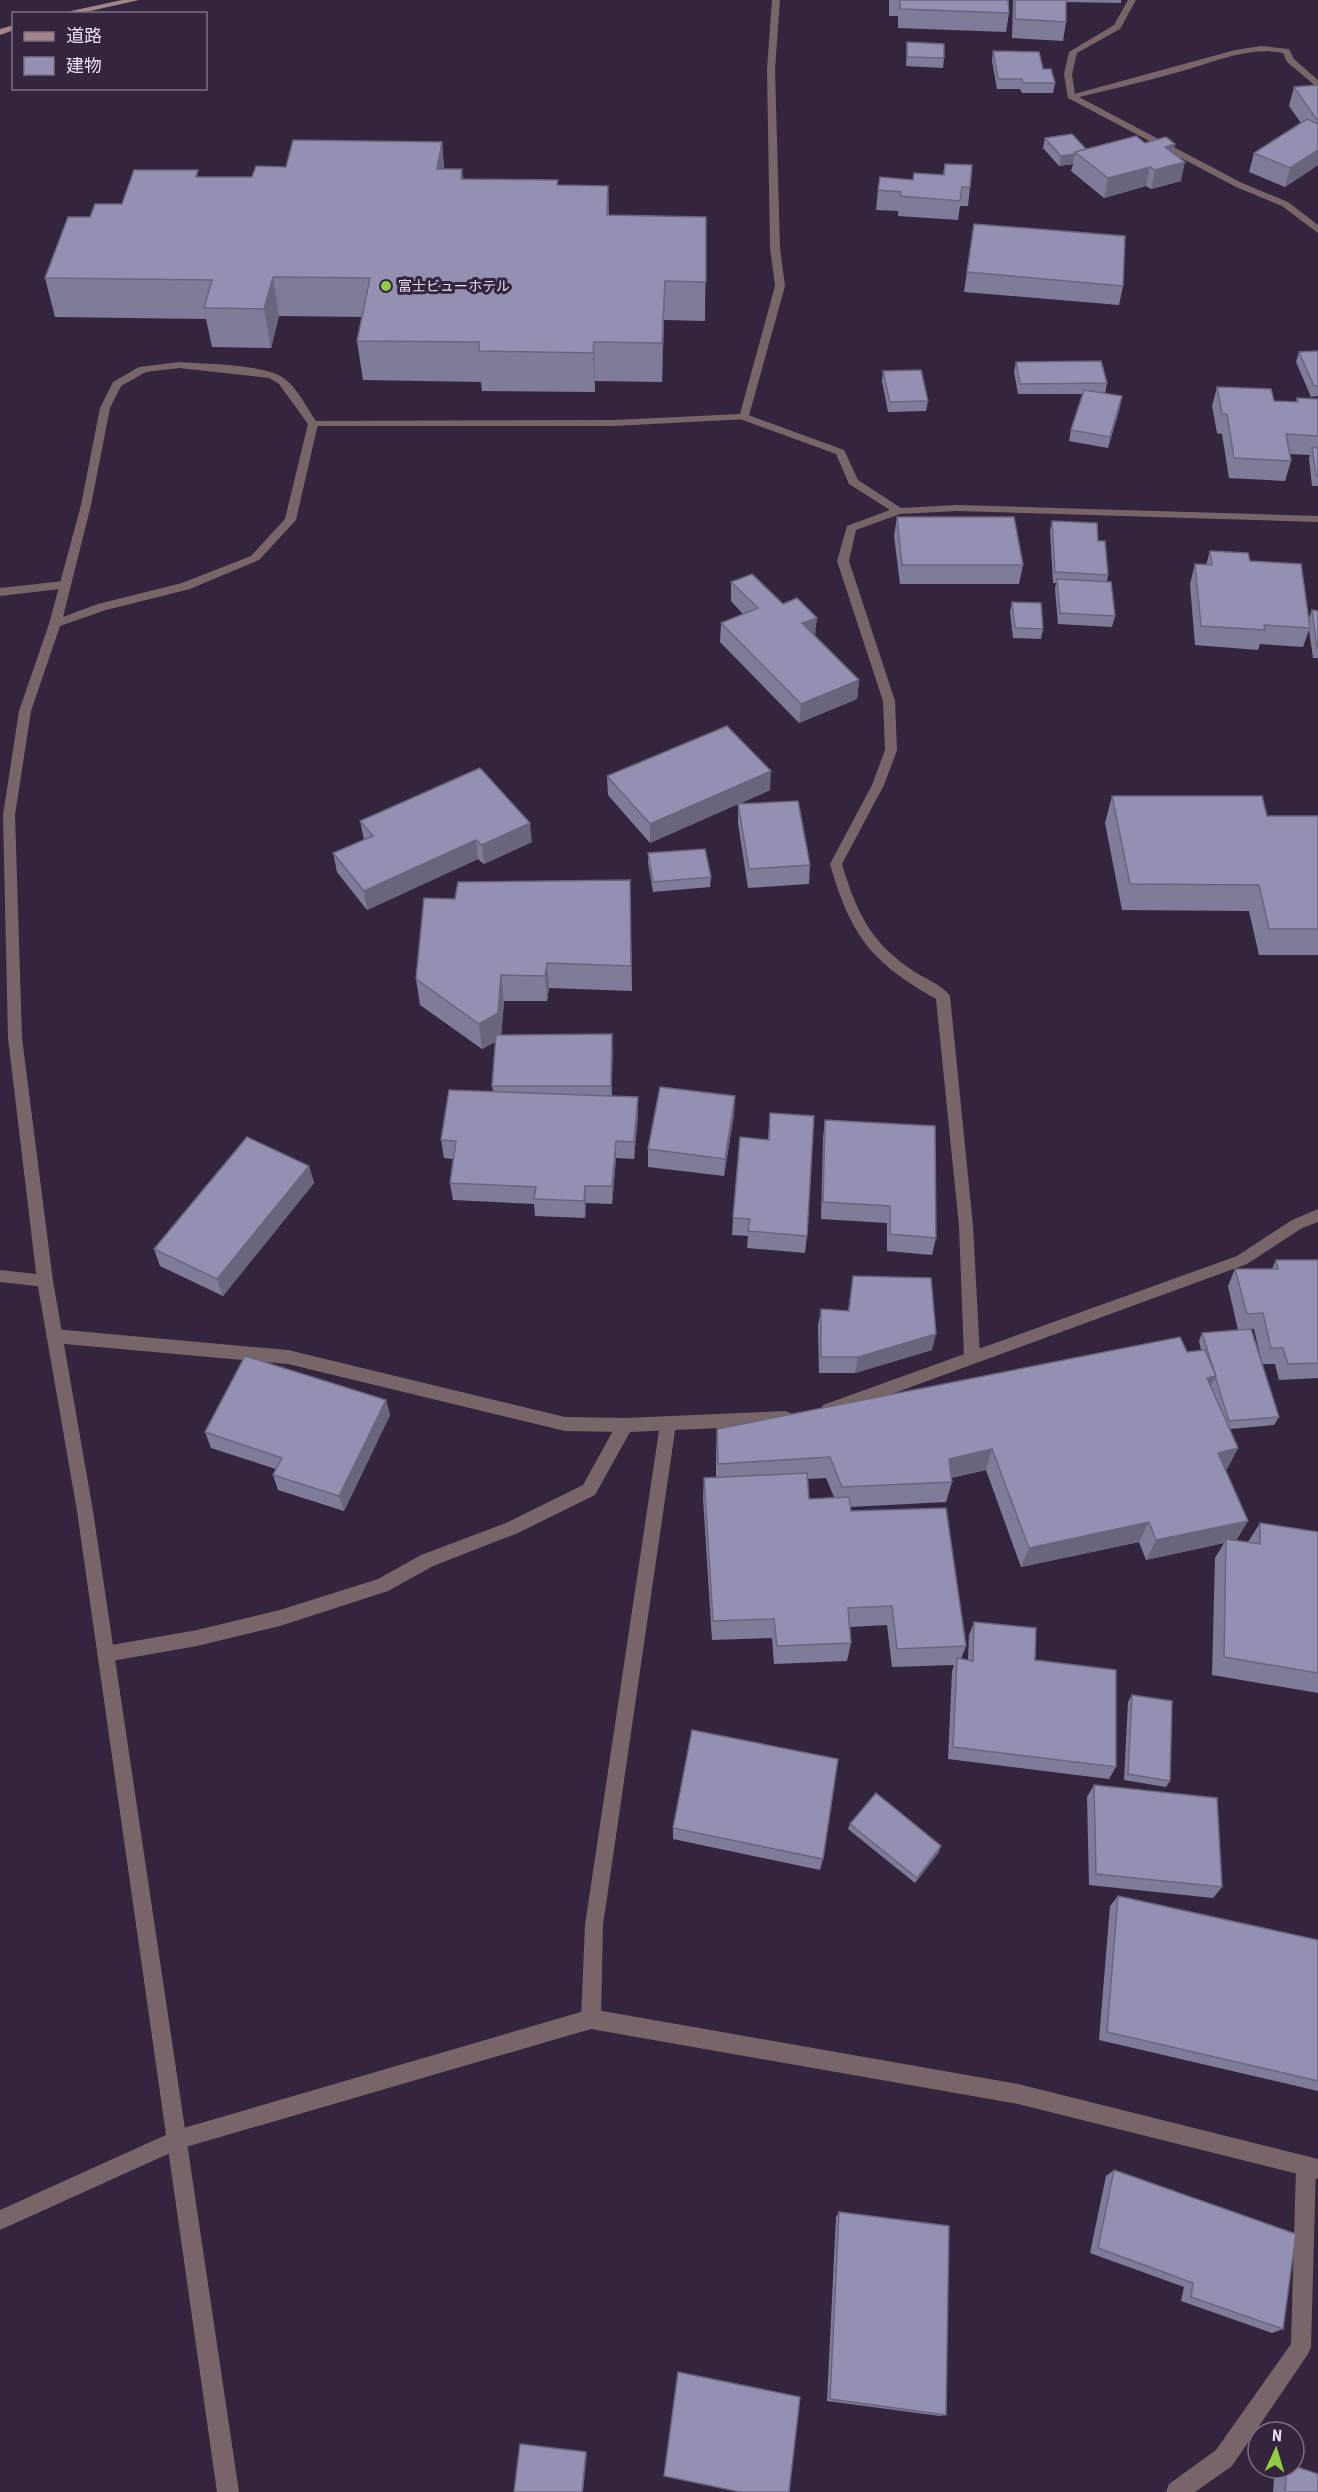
<svg xmlns="http://www.w3.org/2000/svg" width="1318" height="2492" font-family="'Roboto Condensed','Noto Sans JP',sans-serif">
<rect width="100%" height="100%" fill="#34253f"/>
<g fill="none" stroke-linecap="round" stroke-linejoin="round">
<g fill="#776567" fill-rule="evenodd">
<path d="M1262 46 1289 49 1294 59 1318 80V88L1287 62 1283 53C1247 46 1213 63 1179 72 1143 82 1107 90 1071 99L1067 96 1235 50Z"/>
<path d="M740 415H748L844 450 858 480 901 508 957 505 1318 516V522L957 511 900 514 856 530 849 561 895 701 897 750 884 785 842 864C856 911 870 942 912 970 923 978 943 985 950 996L973 1226 980 1356 978 1361 972 1363 966 1361 964 1356 959 1226 936 999C870 961 851 936 830 864L872 785 885 750 883 701 837 561 847 526 890 510 849 484 836 454 740 419Z"/>
<path d="M54 1329 288 1350 565 1417 625 1418 631 1420 633 1425 631 1430 625 1432 565 1431 288 1364 54 1343 49 1341 46 1336 49 1331Z"/>
<path d="M668 1417 674 1419 676 1424 603 1925 601 2019 598 2026 591 2029 584 2026 581 2019 585 1925 660 1424 662 1419Z"/>
<path d="M1306 2157 1313 2160 1316 2167 1311 2347 1308 2354 1232 2466 1195 2492H1166L1169 2484 1216 2450 1291 2344 1296 2167 1299 2160Z"/>
</g>
<g fill="#776567" fill-rule="evenodd">
<path d="M772 0H780L775 69 780 248 785 286 748 419 614 426H309V422L313 421 614 420 740 414 775 286 770 248 767 69Z"/>
<path d="M1128 0H1136L1120 29 1077 53 1072 74 1075 95 1242 183 1288 202 1318 225V233L1282 206 1236 187 1068 98 1064 74 1069 52 1114 25Z"/>
<path d="M64 581 70 585 68 588 0 596V588Z"/>
<path d="M1318 1209V1222L1302 1228 1247 1264 829 1417 823 1415 821 1410 823 1405 1237 1256 1292 1220Z"/>
<path d="M0 1270 45 1275 50 1276 53 1281 50 1286 45 1287 0 1282Z"/>
<path d="M785 1411 791 1413 793 1418 791 1423 785 1425 630 1432 595 1495 518 1533 433 1566 388 1591 280 1626 197 1646 106 1662 100 1660 97 1654 100 1648 106 1646 197 1630 280 1610 378 1579 421 1555 506 1523 583 1485 619 1420 625 1418Z"/>
<path d="M591 2009 1018 2084 1318 2159V2179L1018 2104 591 2029 179 2149 0 2230V2210L177 2130Z"/>
</g>
<path fill="#776567" fill-rule="evenodd" d="M179 362C204 364 266 364 285 379 298 389 308 410 318 424L296 520 259 560 190 589 106 610 60 626 31 711 15 815 22 1038 53 1281 93 1511 239 2492H217L77 1511 37 1281 8 1038 3 815 19 711 49 624 81 505 100 408 113 382 139 367ZM179 368 269 378 279 384 308 424 285 519 251 556 182 583 98 604 63 617 91 505 110 408 121 386 146 372Z"/>
<g fill="#a18588" fill-rule="evenodd">
<path d="M122 0H139L77 14H57Z"/>
<path d="M14 25V30L0 35V29Z"/>
</g>
</g>
<g fill="#7f7c99" fill-rule="evenodd">
<path d="M889 0H1008L1009 13 1006 32 898 28V16H889Z"/>
<path d="M1013 0H1121V3L1066 2V22L1063 41 1012 38Z"/>
<path d="M907 42 944 58 943 68 906 66Z"/>
<path d="M993 51 1043 69 1055 83 1053 93H1022L1020 89H997L992 61Z"/>
<path d="M1318 85V165L1285 187 1249 172 1254 153 1301 123 1289 106 1294 87Z"/>
<path d="M1045 138 1086 149 1145 143 1175 144 1173 153 1181 181 1151 189 1146 186 1104 198 1071 171 1073 164 1059 166 1043 148Z"/>
<path d="M442 142 444 169H462L463 179 558 180V185L608 186 609 215 706 217 705 321 664 320 662 382 595 381V392L482 391 481 382 363 380 357 341 362 317 279 316 271 348 212 347 206 319 55 317 45 278 90 217 122 204 199 177H252L286 167Z"/>
<path d="M945 164 970 187 968 206H960L958 220 898 216V211L876 210 878 190 913 180 943 175Z"/>
<path d="M974 224 1123 286 1119 305 964 292Z"/>
<path d="M1318 351V396L1311 397 1296 362 1299 352Z"/>
<path d="M1016 362 1107 383 1105 394 1120 407 1108 448 1069 441 1071 430 1083 394H1018L1014 372Z"/>
<path d="M883 371 928 401 926 411 888 412 882 381Z"/>
<path d="M1217 387 1274 401 1296 402 1297 398 1318 399V486H1312L1309 458 1310 455 1290 454 1291 461 1285 481 1229 478 1222 434 1217 433 1212 406Z"/>
<path d="M897 517 1023 565 1019 584H900L894 536Z"/>
<path d="M1052 521 1098 541 1108 575 1107 581 1115 616 1112 627 1058 624 1055 589 1056 583H1053L1050 531Z"/>
<path d="M1210 551 1250 561 1309 618 1312 610 1318 611V658H1313L1309 630 1303 647 1260 644 1258 650 1195 645 1190 584 1195 564 1206 565Z"/>
<path d="M731 582 815 636 859 680 857 699 799 723 720 642 721 623 743 614 731 601Z"/>
<path d="M1012 602 1043 629 1041 639 1013 638 1010 612Z"/>
<path d="M607 776 770 790 739 804 810 865 809 884 748 888 738 823V804L650 843 608 795Z"/>
<path d="M1112 796 1267 816H1318V955H1259L1249 911 1122 910 1105 823Z"/>
<path d="M360 821 532 842 484 864 478 859 367 910 337 872 333 853 364 840Z"/>
<path d="M648 853 711 877 710 887 653 892 648 863Z"/>
<path d="M630 880 632 991 549 988 547 1001H504L501 1035 612 1034V1096L638 1115 634 1159 616 1158 612 1204 586 1203 585 1218 535 1216 534 1204 453 1200 450 1183 453 1159 444 1158 441 1140 493 1091 492 1086 495 1042 482 1049 420 1005 416 979 455 899Z"/>
<path d="M735 1096 734 1114 724 1176 648 1167V1149Z"/>
<path d="M770 1113 807 1236 805 1253 747 1248 748 1236 732 1235 733 1218 768 1140Z"/>
<path d="M825 1120 936 1238 932 1255 887 1251V1223L821 1219 823 1138Z"/>
<path d="M309 1166 314 1183 223 1296 160 1266 154 1249Z"/>
<path d="M1276 1260H1318V1378L1279 1380 1275 1364H1262L1254 1329H1251L1279 1417 1274 1425 1230 1429 1238 1448 1227 1469 1225 1470 1248 1521 1236 1540 1248 1542 1260 1523 1318 1532V1693L1212 1675 1215 1558 1224 1543 1146 1560 1139 1542 1021 1567 986 1470 951 1478 952 1482 946 1502 850 1507 851 1511 966 1646 961 1659 968 1660 969 1635 974 1622 1035 1660 1116 1767 1109 1779 948 1759 952 1671 954 1665 892 1667 887 1625 850 1627 851 1643 847 1661 774 1664 772 1638 712 1640 703 1498 704 1478 716 1477V1450L717 1429 1201 1350 1199 1341 1202 1333 1238 1330 1228 1286 1235 1269H1272ZM826 1478 834 1497 809 1499 808 1479Z"/>
<path d="M853 1276 932 1350 855 1373H819L818 1326 821 1309 848 1311Z"/>
<path d="M386 1400 390 1415 344 1511 278 1490 273 1475 276 1469 211 1448 205 1432Z"/>
<path d="M1132 1695 1170 1781 1166 1787 1124 1780 1128 1702Z"/>
<path d="M1094 1785 1222 1887 1213 1898 1089 1885 1087 1797Z"/>
<path d="M850 1824 939 1852 915 1883 848 1829Z"/>
<path d="M673 1828 823 1859 820 1870 673 1839Z"/>
<path d="M1118 1896 1318 1940V2091L1099 2040 1110 1906Z"/>
<path d="M1114 2170 1283 2329 1272 2333 1181 2301 1184 2287 1090 2253 1106 2176Z"/>
<path d="M839 2212 946 2415 940 2416 827 2401 836 2217Z"/>
<path d="M1275 2468H1294L1318 2492H1273Z"/>
</g>
<g fill="#68657d">
<path d="M442 142 445 180 437 169Z"/>
<path d="M1175 144 1171 163 1165 147Z"/>
<path d="M1318 150V165L1285 187 1290 168Z"/>
<path d="M1075 154 1073 164 1059 166 1061 156Z"/>
<path d="M1185 162 1181 181 1151 189 1155 170Z"/>
<path d="M1150 167 1146 186 1104 198 1108 178Z"/>
<path d="M608 186 609 224 607 215Z"/>
<path d="M273 277 279 316 271 348 264 309Z"/>
<path d="M665 281 664 320 662 382V343Z"/>
<path d="M594 342 595 381V392L593 353Z"/>
<path d="M1122 396 1120 407 1108 448 1110 437Z"/>
<path d="M817 618 815 637 802 623Z"/>
<path d="M859 680 857 699 799 723 801 704Z"/>
<path d="M771 771 770 790 650 843V824Z"/>
<path d="M530 823 532 842 484 864 482 845Z"/>
<path d="M476 840 478 859 367 910 364 891Z"/>
<path d="M547 963 549 988 547 1001 545 976Z"/>
<path d="M501 975 504 1001 501 1039 482 1049 479 1024Z"/>
<path d="M612 1034 613 1053 611 1104V1086Z"/>
<path d="M735 1096 734 1114 724 1176 725 1159Z"/>
<path d="M638 1097V1115L634 1159V1142Z"/>
<path d="M616 1141V1158L612 1204V1186Z"/>
<path d="M309 1166 314 1183 223 1296 217 1279Z"/>
<path d="M585 1186 586 1203 585 1218 584 1201Z"/>
<path d="M936 1334 932 1350 855 1373 858 1357Z"/>
<path d="M1216 1376 1205 1397 1207 1378Z"/>
<path d="M386 1400 390 1415 344 1511 339 1496Z"/>
<path d="M1238 1448 1227 1469 1207 1473 1218 1453Z"/>
<path d="M992 1449 986 1470 943 1479 949 1459Z"/>
<path d="M1248 1521 1236 1541 1226 1539 1224 1543 1146 1560 1156 1540Z"/>
<path d="M1149 1522 1139 1542 1021 1567 1029 1548Z"/>
<path d="M941 1846 939 1852 915 1883 917 1878Z"/>
<path d="M586 2452 587 2453 583 2492H582Z"/>
</g>
<g fill="#9490b2" stroke="#68657d" stroke-width="1.5">
<path d="M900 0H1008L1009 13 900 9Z"/>
<path d="M1015 0H1066V22L1015 19Z"/>
<path d="M907 42 944 44V58L907 57Z"/>
<path d="M993 51 1039 52 1043 69H1051L1055 83H1023L1022 79H998Z"/>
<path d="M1318 85V120H1317L1294 87Z"/>
<path d="M1307 119 1318 124V150L1290 168 1254 153Z"/>
<path d="M1072 134 1086 149 1075 152V154L1061 156 1045 138Z"/>
<path d="M1136 136 1145 143 1166 137 1175 144 1165 147 1185 162 1155 170 1150 167 1108 178 1075 152Z"/>
<path d="M293 140 442 142 437 169H462L461 179 558 180 557 185 608 186 607 215 706 217V282L665 281 662 343 594 342 593 353 479 351V342L357 341 370 278 273 277 264 309 204 308 212 280 45 278 68 217H90L95 204H122L134 170H198L196 177H252L256 166 286 167Z"/>
<path d="M945 164 972 165 970 187H962L960 201 900 196 901 192 878 190 880 177 913 180 914 173 944 175Z"/>
<path d="M974 224 1125 236 1123 286 967 272Z"/>
<path d="M1318 351V386H1314L1299 352Z"/>
<path d="M1101 361 1107 383 1020 384 1016 362Z"/>
<path d="M921 370 928 401 890 402 883 371Z"/>
<path d="M1217 387 1271 389 1274 401 1298 402 1297 398 1318 399V436L1286 434 1291 461 1234 458 1227 414H1222Z"/>
<path d="M1084 390 1122 396 1110 437 1071 430Z"/>
<path d="M1312 447 1318 448V476L1316 475Z"/>
<path d="M897 517H1014L1023 565H902Z"/>
<path d="M1052 521 1097 523 1098 541H1105L1108 575 1055 572Z"/>
<path d="M1210 551 1248 553 1250 561 1301 564 1310 628 1264 625 1265 630 1201 626 1195 564 1212 565Z"/>
<path d="M752 574 783 604 797 598 817 618 802 623 859 680 801 704 721 623 758 608 731 582Z"/>
<path d="M1057 579 1111 582 1115 616 1060 613Z"/>
<path d="M1012 602 1041 603 1043 629 1015 628Z"/>
<path d="M1312 610 1318 611V648H1317Z"/>
<path d="M727 726 771 771 650 824 607 776Z"/>
<path d="M480 768 530 823 482 845 476 840 364 891 333 853 373 836 360 821Z"/>
<path d="M1112 796H1262L1267 816H1318V929H1269L1259 885 1130 884Z"/>
<path d="M798 801 810 865 749 869 738 804Z"/>
<path d="M705 849 711 877 653 882 648 853Z"/>
<path d="M630 880 631 966 547 963 545 976 501 975 498 1013 479 1024 416 979 424 898 455 899 458 882Z"/>
<path d="M612 1034 611 1086H492L496 1035Z"/>
<path d="M660 1087 735 1096 725 1159 648 1149Z"/>
<path d="M449 1090 638 1097 634 1142 616 1141 612 1186H585L584 1201 534 1199 536 1187 450 1183 456 1141 441 1140Z"/>
<path d="M770 1113 814 1116 807 1236 748 1231 750 1219 733 1218 740 1137 769 1140Z"/>
<path d="M825 1120 935 1126 936 1238 890 1234V1206L823 1202Z"/>
<path d="M247 1137 309 1166 217 1279 154 1249Z"/>
<path d="M1276 1260H1318V1363L1288 1364 1283 1348H1271L1263 1313 1247 1314 1235 1269H1278Z"/>
<path d="M853 1276 931 1278 936 1334 858 1357H821V1309L849 1311Z"/>
<path d="M1251 1329 1279 1417 1229 1421 1215 1376H1216L1213 1368 1202 1333Z"/>
<path d="M1180 1337 1187 1352 1205 1350 1216 1376 1207 1378 1238 1448 1218 1453 1248 1521 1156 1540 1149 1522 1029 1548 992 1449 949 1459 952 1482 842 1487 830 1457 718 1464 717 1429Z"/>
<path d="M245 1356 386 1400 339 1496 273 1475 282 1458 205 1432Z"/>
<path d="M807 1473 809 1499 849 1497 851 1511 946 1508 966 1646 897 1649 892 1606 848 1608 851 1643 777 1646 774 1619 713 1621 704 1478Z"/>
<path d="M1260 1523 1318 1532V1673L1224 1657 1226 1539 1260 1544Z"/>
<path d="M974 1622 1036 1628 1035 1660 1116 1670V1767L953 1747 957 1658 973 1661Z"/>
<path d="M1132 1695 1172 1701 1170 1781 1128 1774Z"/>
<path d="M692 1730 838 1759 823 1859 673 1828Z"/>
<path d="M1094 1785 1217 1798 1222 1887 1096 1874Z"/>
<path d="M876 1793 941 1846 917 1878 850 1824Z"/>
<path d="M1118 1896 1318 1940V2081L1107 2032Z"/>
<path d="M1114 2170 1296 2234 1283 2329 1191 2297 1193 2283 1098 2248Z"/>
<path d="M839 2212 949 2226 946 2415 830 2399Z"/>
<path d="M678 2372 800 2397 789 2492H740L664 2476Z"/>
<path d="M520 2444 586 2452 582 2492H514Z"/>
<path d="M1294 2466 1318 2474V2492H1285L1287 2468H1294Z"/>
</g>
<circle fill="#90cd41" stroke="#34253f" stroke-width="2" cx="386" cy="286" r="6"/>
<g text-anchor="middle" dominant-baseline="central" stroke-width="6" stroke-linejoin="round" paint-order="stroke">
<g font-size="14" fill="#e7deef" stroke="#34253f" text-anchor="start">
<text x="398" y="286">富士ビューホテル</text>
</g>
</g>
<rect x="12" y="12" width="195" height="78" fill="#34253f" stroke="#7c6f85" stroke-width="1.5"/>
<rect x="24" y="32" width="30" height="9" fill="#a18588" stroke="#7c6f85" stroke-width="1.5"/>
<text x="66" y="42" font-size="18" fill="#e7deef">道路</text>
<rect x="24" y="57" width="30" height="18" fill="#9490b2" stroke="#7c6f85" stroke-width="1.5"/>
<text x="66" y="72" font-size="18" fill="#e7deef">建物</text>
<g transform="translate(1276 2450) rotate(4)"><circle r="28" fill="#34253f" stroke="#7c6f85" stroke-width="1.5"/>
<path d="M0-4.5L10 22L0 15L-10 22Z" fill="#90cd41"/>
<text y="-9" font-size="16" font-weight="bold" text-anchor="middle" fill="#e7deef">N</text>
</g>
</svg>
